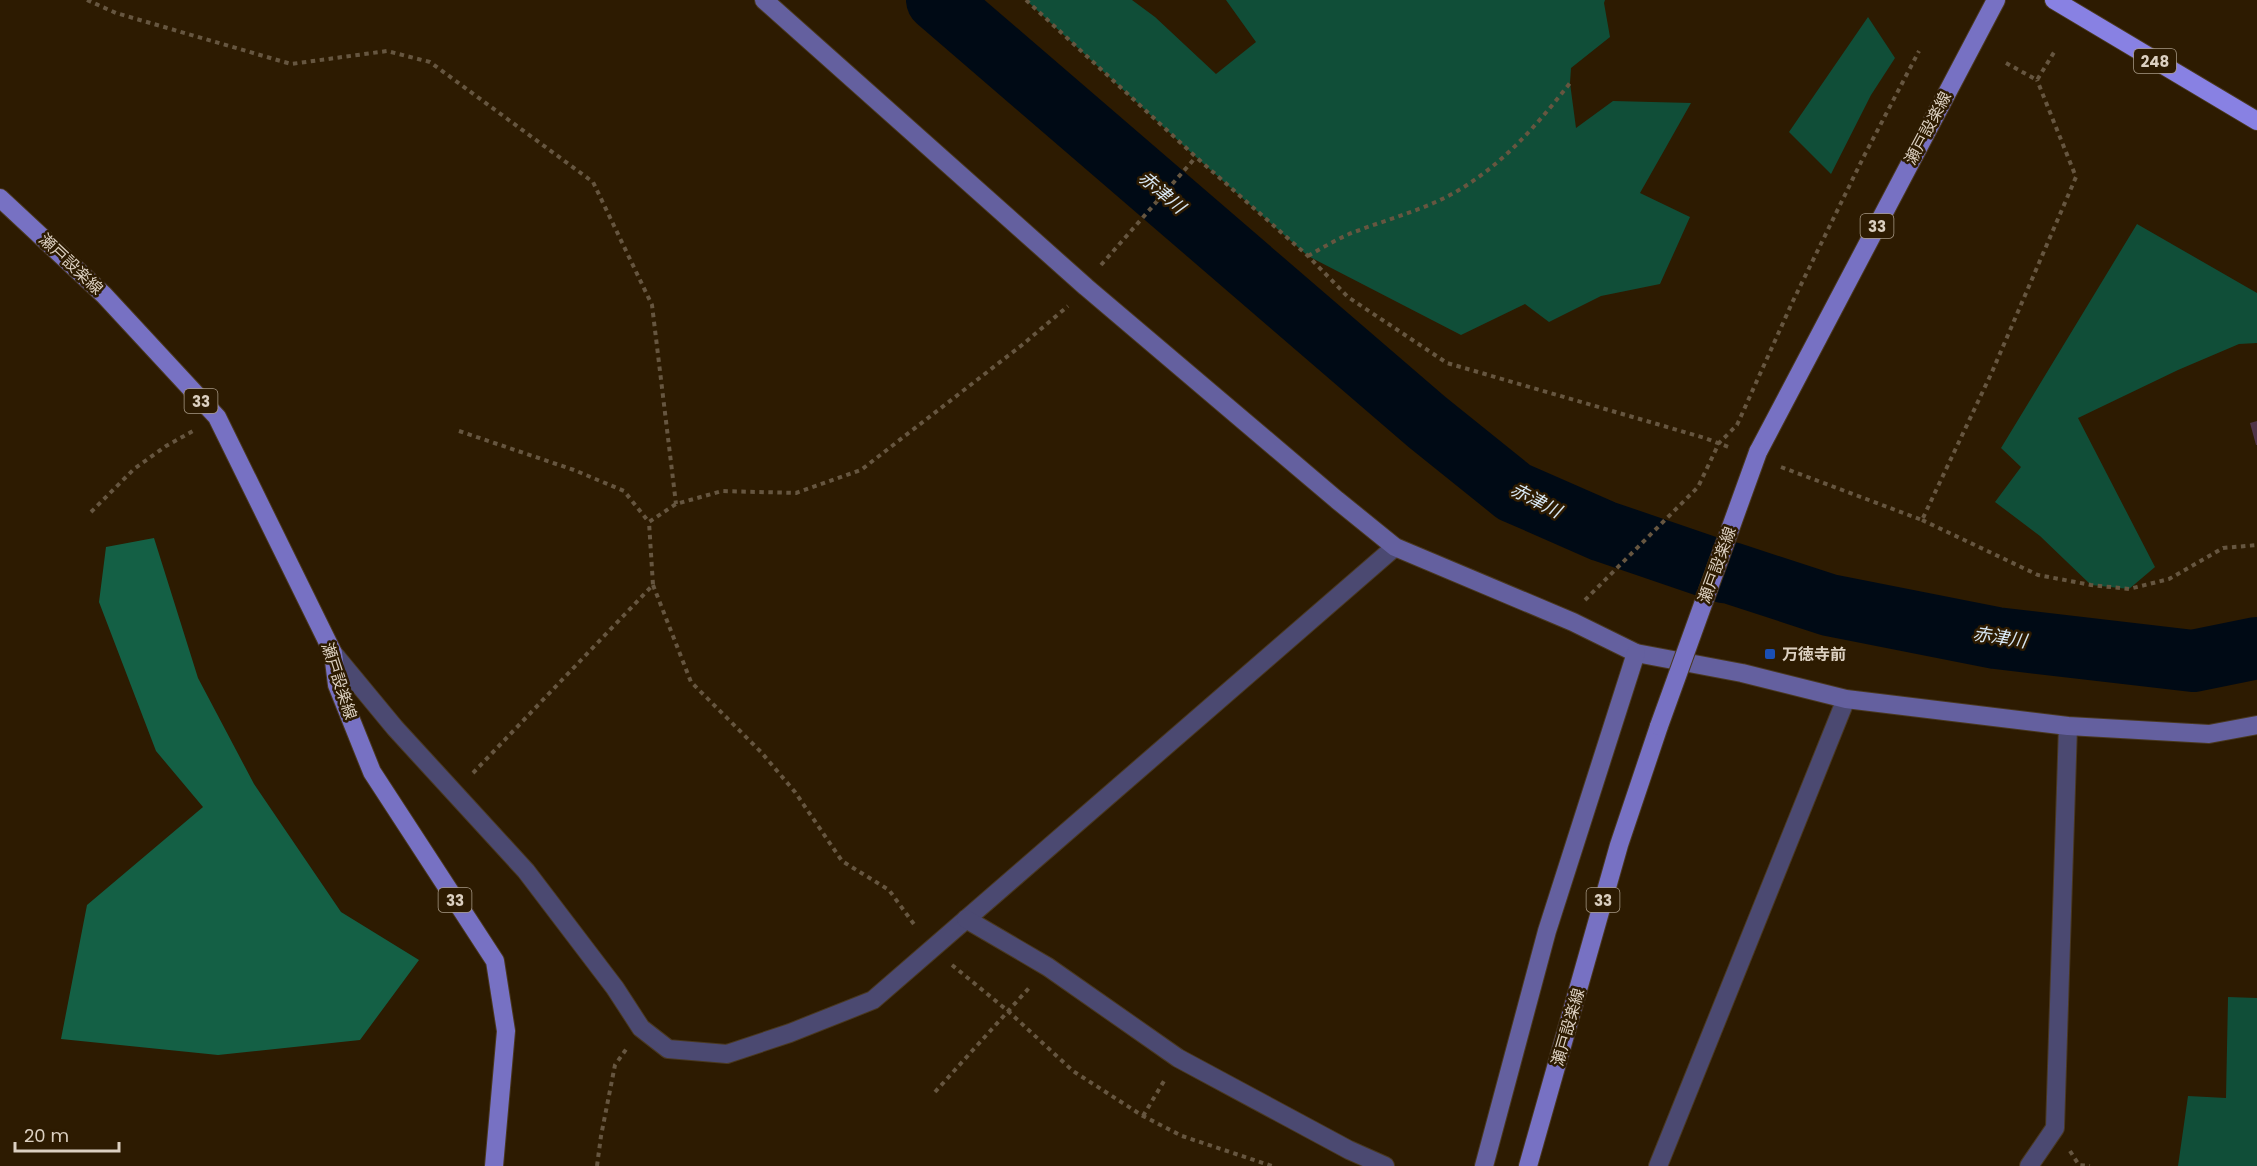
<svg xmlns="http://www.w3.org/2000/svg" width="2257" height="1166" font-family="Poppins,'Noto Sans JP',sans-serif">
<rect width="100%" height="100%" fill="#2d1b01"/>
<g fill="#104e38">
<path d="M1026 0H1132L1155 17 1216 74 1256 42 1226 0H1605L1604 3 1610 37 1571 68 1570 83 1576 128 1613 101 1691 103 1640 193 1690 217 1660 284 1601 296 1549 322 1525 304 1461 335 1308 256 1196 157Z"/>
<path d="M1868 17 1895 58 1871 95 1831 174 1789 132Z"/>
<path d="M2137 224 2257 293V343L2239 344 2178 370 2078 418 2155 567 2129 589 2091 585 2040 536 1995 502 2021 467 2001 448Z"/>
<path d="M2228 997 2257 998V1166H2178L2188 1096 2226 1098Z"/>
</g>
<path fill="#146045" d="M154 538 198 678 254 784 341 912 419 960 360 1040 218 1055 61 1039 87 905 203 807 156 751 99 602 106 547Z"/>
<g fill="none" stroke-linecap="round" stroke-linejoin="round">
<path stroke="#000a15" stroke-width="62" d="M937 0 1427 422 1514 492 1603 531 1723 572 1731 573 1829 605 1996 638 2193 661 2257 648"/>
</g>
<path fill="#4e3448" d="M2257 421V445H2256L2250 423Z"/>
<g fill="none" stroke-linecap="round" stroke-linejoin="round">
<defs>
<g id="street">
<path d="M333 653 395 728 526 871 615 988 641 1028 668 1049 727 1054 790 1033 873 1000 1395 547"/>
<path d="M966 919 1048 967 1178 1058 1349 1150 1385 1166"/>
<path d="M1658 1166 1846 699"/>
<path d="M2029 1166 2055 1128 2068 726"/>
</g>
<g id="secondary">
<path d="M764 0 1086 287 1337 500 1395 547 1573 622 1636 653 1742 673 1846 699 2068 726 2209 734 2257 725"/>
<path d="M1484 1166 1547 931 1636 653"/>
</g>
<g id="primary">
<path d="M0 198 104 295 217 417 333 653 337 685 372 772 495 961 506 1031 494 1166"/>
<path d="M1758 452 1996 0"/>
<path d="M1528 1166 1619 845 1659 726"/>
</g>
<path id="highway" d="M2054 0 2257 121"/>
</defs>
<use href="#street" stroke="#493820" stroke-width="20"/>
<use href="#secondary" stroke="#493820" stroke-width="20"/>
<use href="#primary" stroke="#493820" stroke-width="20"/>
<use href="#highway" stroke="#493820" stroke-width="20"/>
<g stroke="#665640" stroke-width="4" stroke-dasharray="4.5 4.5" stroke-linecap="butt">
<path d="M87 0 116 13 291 64 387 51 430 62 593 182 652 305 676 504"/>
<path d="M1026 0 1196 157 1308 256 1348 297 1447 363 1705 438 1731 448"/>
<path d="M2006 63 2037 80 2056 49"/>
<path d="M1308 256C1324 247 1340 237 1357 231 1391 218 1427 209 1459 190 1504 163 1537 125 1570 83"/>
<path d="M1101 265 1196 157"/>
<path d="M459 431 574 470 624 491 649 522"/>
<path d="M1781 467 1922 520 1992 372 2076 177 2037 80"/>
<path d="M91 512 134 469 166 446 193 431"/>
<path d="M1922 520 2038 575 2091 585 2129 589 2169 579 2223 548 2257 545"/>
<path d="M653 585 691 682 761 752 795 792 842 861 889 890 916 927"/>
<path d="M1585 600 1698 487 1719 443 1737 425 1792 303 1863 158 1919 51"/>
<path d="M473 773 653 585 649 522 676 504 722 491 796 493 861 470 1022 345 1068 306"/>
<path d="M952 965 1008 1011 1073 1071 1143 1116 1182 1136 1272 1166"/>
<path d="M935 1092 1029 988"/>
<path d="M1143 1116 1164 1081"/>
<path d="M2070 1151 2079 1165 2090 1166"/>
<path d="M597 1166 601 1136 615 1065 627 1048"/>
</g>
<use href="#street" stroke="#4b4971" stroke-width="18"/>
<use href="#secondary" stroke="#64609f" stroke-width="18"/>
<use href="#primary" stroke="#7771c3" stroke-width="18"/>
<use href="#highway" stroke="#8881e3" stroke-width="18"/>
<defs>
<path id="primary-bridge" d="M1659 726 1758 452"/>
</defs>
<use href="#primary-bridge" stroke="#493820" stroke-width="20" stroke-linecap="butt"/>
<use href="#primary-bridge" stroke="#7771c3" stroke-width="18"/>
</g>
<rect fill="#1a4fb4" stroke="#2d1b01" stroke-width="2" x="1764" y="648" width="12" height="12" rx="3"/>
<g text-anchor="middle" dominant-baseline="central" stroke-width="5" stroke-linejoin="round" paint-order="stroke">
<g fill="#2d1b01" stroke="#a89a87" stroke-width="1.5">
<rect x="2134" y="49" width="42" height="24" rx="4.5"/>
<rect x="1860.5" y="214" width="33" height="24" rx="4.5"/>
<rect x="184.5" y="389" width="33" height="24" rx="4.5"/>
<rect x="438.5" y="888" width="33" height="24" rx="4.5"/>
<rect x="1586.5" y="888" width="33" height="24" rx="4.5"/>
</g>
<g font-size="15" font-weight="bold" fill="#dcd0c1">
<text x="2155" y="61">248</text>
<text x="1877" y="226">33</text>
<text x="201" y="401">33</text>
<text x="455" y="900">33</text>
<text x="1603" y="900">33</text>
</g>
<g font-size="16" fill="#dcd0c1" stroke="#2d1b01">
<text transform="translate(1928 128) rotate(-62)">瀬戸設楽線</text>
<text transform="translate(71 264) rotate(43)">瀬戸設楽線</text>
<text transform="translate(1717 565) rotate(-70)">瀬戸設楽線</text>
<text transform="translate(339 681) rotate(72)">瀬戸設楽線</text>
<text transform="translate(1568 1027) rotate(-74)">瀬戸設楽線</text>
</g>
<g font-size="16" font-weight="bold" fill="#dcd0c1" stroke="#2d1b01" text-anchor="start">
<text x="1782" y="654">万徳寺前</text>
</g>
<g font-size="18" font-style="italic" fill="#d7e6f2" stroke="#2d1b01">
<text transform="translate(1162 192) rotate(40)">赤津川</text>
<text transform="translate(1536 500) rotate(27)">赤津川</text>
<text transform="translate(2000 637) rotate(9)">赤津川</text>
</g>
</g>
<path d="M15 1142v9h104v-9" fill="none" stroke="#dcd0c1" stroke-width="3"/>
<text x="24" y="1142" font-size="18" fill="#dcd0c1" stroke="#2d1b01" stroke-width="4.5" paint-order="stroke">20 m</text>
</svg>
